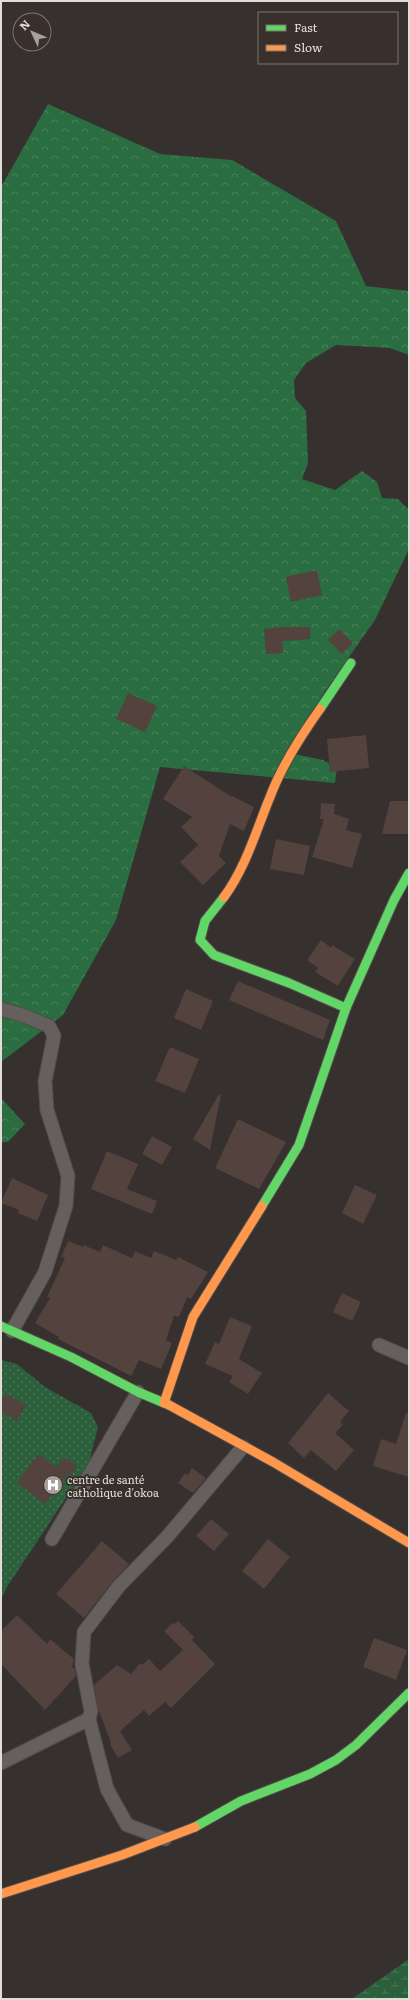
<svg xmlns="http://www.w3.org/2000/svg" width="410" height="2000" font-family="Literata,serif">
<defs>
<pattern id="green-dots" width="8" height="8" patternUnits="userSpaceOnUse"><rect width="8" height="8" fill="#2c603c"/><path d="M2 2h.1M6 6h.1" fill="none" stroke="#4a7658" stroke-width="1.8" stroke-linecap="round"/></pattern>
<pattern id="forest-crowns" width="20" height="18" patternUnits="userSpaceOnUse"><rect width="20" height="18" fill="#2a6d41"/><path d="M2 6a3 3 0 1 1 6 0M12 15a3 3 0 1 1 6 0" fill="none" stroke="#49815c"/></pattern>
<pattern id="wetland-marsh" width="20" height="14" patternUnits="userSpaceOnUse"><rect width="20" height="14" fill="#2c603c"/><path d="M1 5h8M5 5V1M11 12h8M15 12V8" fill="none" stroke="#4a7658"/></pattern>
</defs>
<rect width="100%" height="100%" fill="#36302e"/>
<path fill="url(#green-dots)" d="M1 1360 17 1364 45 1387 91 1413 98 1427 89 1463 7 1587 1 1599Z"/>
<g fill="url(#forest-crowns)">
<path d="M48 104 160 154 232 160 336 221 366 286 409 291V355L390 348 336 345 306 363 294 380 295 398 306 411 308 463 302 479 335 490 362 471 377 482 382 498 398 499 409 510V549L375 620 323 694 289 753 323 760 337 768 335 783 160 767 116 920 63 1015 1 1062V187Z"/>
<path d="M1 1098 25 1124 8 1142H1Z"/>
</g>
<path fill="url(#wetland-marsh)" d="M409 1959V1999H352Z"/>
<g fill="#53423d">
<path d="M317 570 322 595 291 602 286 577Z"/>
<path d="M281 627H310V639L282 641 283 653 266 654 264 629Z"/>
<path d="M339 629 353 643 342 654 328 640Z"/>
<path d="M128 693 157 706 145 732 116 719Z"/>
<path d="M366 735 369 768 330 772 327 739Z"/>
<path d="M184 766 232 797V796L254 807 244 831 230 824 219 856 226 863 203 885 180 862 198 845 181 827 192 817 163 799Z"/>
<path d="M390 801H409V834H382Z"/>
<path d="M321 803 335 804 334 814 349 819 346 830 362 834 352 868 312 857 324 819H320Z"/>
<path d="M276 839 310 846 304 875 270 869Z"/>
<path d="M321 940 331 948 332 945 355 959 338 986 315 972 318 968 307 960Z"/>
<path d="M238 981 330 1020 323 1040 229 1000Z"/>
<path d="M186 989 213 1001 201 1030 174 1018Z"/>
<path d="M170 1047 199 1059 185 1093 155 1081Z"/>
<path d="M219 1094 221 1095 210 1150 193 1139Z"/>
<path d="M238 1119 286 1142 259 1189 215 1168Z"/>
<path d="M152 1136 172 1147 162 1165 142 1154Z"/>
<path d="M107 1151 138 1164 127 1189 157 1201 152 1214 91 1189Z"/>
<path d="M12 1178 48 1195 37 1221 18 1213 19 1210 1 1203Z"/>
<path d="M355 1185 377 1195 363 1224 342 1213Z"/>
<path d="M68 1241 83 1247 84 1245 100 1252 103 1245 132 1258 135 1251 151 1258 154 1251 176 1260 178 1257 208 1272 191 1299 187 1297 179 1317 174 1316 166 1340 172 1343 161 1369 139 1360 131 1376 58 1339 59 1337 35 1323 50 1298 47 1297 65 1258 61 1257Z"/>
<path d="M342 1293 361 1302 352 1321 333 1312Z"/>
<path d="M230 1317 252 1326 239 1359 262 1373 248 1394 229 1382 233 1376 205 1364 215 1342 219 1344Z"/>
<path d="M328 1393 349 1411 340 1422 343 1425 335 1433 354 1450 336 1471 311 1450 304 1458 288 1443Z"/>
<path d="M6 1394 26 1405 17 1421 1 1412V1401Z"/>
<path d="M406 1413H409V1477L373 1466 381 1439 396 1444Z"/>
<path d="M38 1454 56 1467 64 1457 77 1466 70 1476 68 1474 45 1504 17 1483Z"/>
<path d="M192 1468 206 1478 193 1493 178 1483 185 1473 188 1475Z"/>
<path d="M211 1519 229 1534 214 1551 196 1536Z"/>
<path d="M268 1539 290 1557 264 1589 242 1571Z"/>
<path d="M102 1541 129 1564 113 1581 84 1618 56 1594Z"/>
<path d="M17 1615 47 1644 50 1639 74 1659 72 1667 75 1669 76 1676 45 1710 1 1664V1631Z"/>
<path d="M178 1621 194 1637 192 1640 215 1664 171 1708 165 1702 149 1716 144 1710 120 1731 132 1750 118 1758 110 1744 111 1743 98 1708 94 1685 117 1665 131 1674 140 1663 142 1665 149 1659 160 1671 183 1650 164 1631 173 1623 175 1624Z"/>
<path d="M374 1638 407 1650 396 1680 363 1667Z"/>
</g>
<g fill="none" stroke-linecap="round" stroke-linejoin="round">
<defs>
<g id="street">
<path d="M1 1009 22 1015 49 1026 54 1036 45 1081 47 1110 68 1176 66 1206 45 1272 12 1331"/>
<path d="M379 1345 409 1358"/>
<path d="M52 1539 138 1392"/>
<path d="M89 1719 107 1789 127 1825 165 1839"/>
<path d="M1 1763 89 1719 91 1711 82 1664 84 1632 119 1586 167 1537 243 1447"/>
</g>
<g id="fast">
<path d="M320 709 351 663"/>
<path d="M224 897 205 921 200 940 214 955 289 983 346 1008"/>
<path d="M262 1206 299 1145 346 1008 394 900 409 873"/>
<path d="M1 1326 71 1357 138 1392 169 1405"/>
<path d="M195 1827 241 1801 310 1774 336 1760 356 1745 409 1693"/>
</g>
<g id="slow">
<path d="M224 897C246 867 256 831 270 797 282 765 300 737 320 709"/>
<path d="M164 1403 193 1317 262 1206"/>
<path d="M169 1405 273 1462 409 1543"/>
<path d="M1 1894 122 1855 195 1827"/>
</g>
</defs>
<use href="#street" stroke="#514c4a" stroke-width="15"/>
<use href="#fast" stroke="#514c4a" stroke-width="11"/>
<use href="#slow" stroke="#514c4a" stroke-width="11"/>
<use href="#street" stroke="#65605e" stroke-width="13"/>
<use href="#fast" stroke="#63d668" stroke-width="9"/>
<use href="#slow" stroke="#ff974d" stroke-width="9"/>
</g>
<defs>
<symbol id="hospital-disc" viewBox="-11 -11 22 22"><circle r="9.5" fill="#a6a09e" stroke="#392f2b"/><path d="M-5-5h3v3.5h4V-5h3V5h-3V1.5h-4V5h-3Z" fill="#fff"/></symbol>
</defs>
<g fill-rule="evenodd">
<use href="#hospital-disc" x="42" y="1474" width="22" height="22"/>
</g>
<g text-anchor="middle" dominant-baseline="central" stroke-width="4" stroke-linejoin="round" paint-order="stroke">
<g font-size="11" fill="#e3ddda" stroke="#392f2b" text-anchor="start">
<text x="67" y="1479">centre de santé<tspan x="67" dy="13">catholique d'okoa</tspan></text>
</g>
</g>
<rect width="410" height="2000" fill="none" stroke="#e3ddda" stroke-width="4"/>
<rect x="258" y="12" width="140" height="52" fill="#392f2b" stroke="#7d7571"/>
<rect x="266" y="25" width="20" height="6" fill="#63d668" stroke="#7d7571"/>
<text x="294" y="32" font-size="12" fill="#e3ddda">Fast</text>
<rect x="266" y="45" width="20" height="6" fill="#ff974d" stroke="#7d7571"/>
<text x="294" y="52" font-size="12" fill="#e3ddda">Slow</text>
<g transform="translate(32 32) rotate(314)"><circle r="19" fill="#392f2b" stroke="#7d7571"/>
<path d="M0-3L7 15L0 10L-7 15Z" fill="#a6a09e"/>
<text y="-6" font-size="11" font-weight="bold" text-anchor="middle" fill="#e3ddda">N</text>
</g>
</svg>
